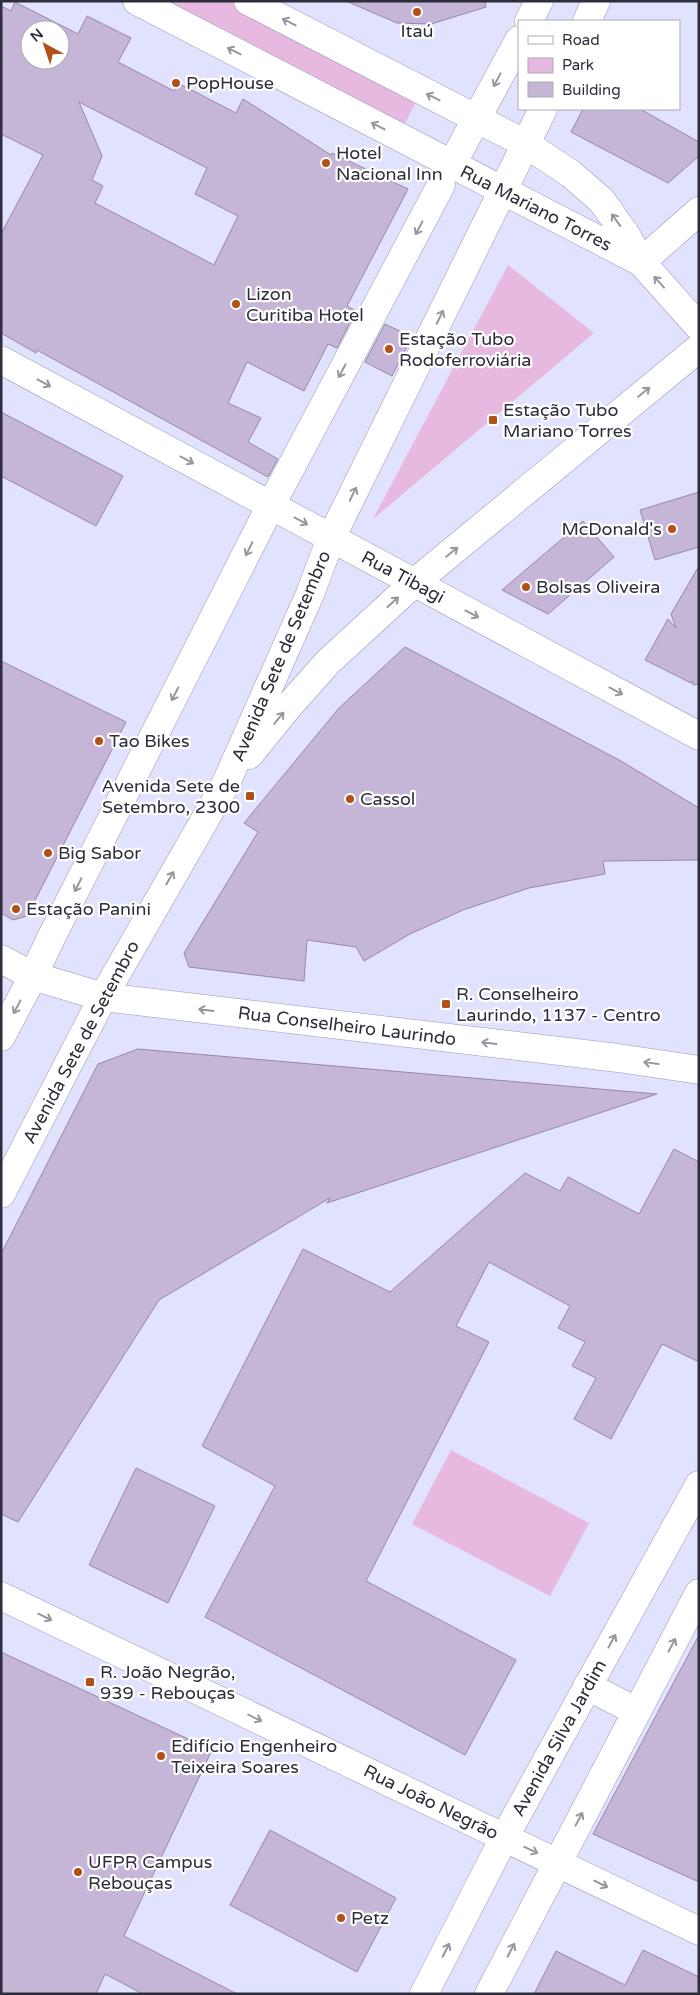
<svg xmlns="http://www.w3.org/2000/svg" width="700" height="1995" font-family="'Varela Round',sans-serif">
<rect width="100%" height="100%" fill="#e0e2fe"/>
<g fill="#e7b8e0">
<path d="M151 1H240L420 94 401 131Z"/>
<path d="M508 265 594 333 373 519Z"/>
<path d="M451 1450 589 1523 550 1596 412 1524Z"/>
</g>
<g fill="#c5b5d6" stroke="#9788a8" fill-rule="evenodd">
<path d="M346 1H485L486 7 431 24 397 23Z"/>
<path d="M15 2 78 34 87 16 131 38 118 62 174 91 178 83 236 113 243 99 331 155 332 153 408 189 347 306 356 311 337 348 328 344 304 391 247 362 228 403 261 418 248 442 278 459 268 477 37 350 36 353 1 333V234L43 155 1 134V6L11 11ZM30 30H60V60H30ZM79 102 207 168 195 194 238 216 214 265 95 203 103 186 92 180 102 156Z"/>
<path d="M583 109H640L699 142V156L668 183 571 132Z"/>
<path d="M385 324 412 337 392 376 365 362Z"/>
<path d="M1 412 123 476 96 526 1 476Z"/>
<path d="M699 492V547L655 560 640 510Z"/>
<path d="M583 521 614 557 548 614 502 590Z"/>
<path d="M699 566V684L693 685 692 681 691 683 645 660 668 619 676 628 671 614Z"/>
<path d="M405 647 621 761 699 808V860L603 861 605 874 529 888 463 910 410 934 364 961 356 947 307 940 304 981 189 967 184 953 258 832 244 823 339 708Z"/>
<path d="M1 661 126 722 27 916 13 920 1 913Z"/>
<path d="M138 1049 657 1094 327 1203 330 1198 159 1300 18 1522 1 1514V1254L98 1064Z"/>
<path d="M674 1149 699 1162V1362L662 1344 611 1439 574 1419 596 1378 572 1366 585 1342 558 1328 570 1306 489 1262 456 1326 489 1342 366 1581 516 1660 465 1755 205 1617 275 1486 202 1446 303 1249 390 1292 525 1173 560 1191 568 1177 639 1214Z"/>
<path d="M136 1468 215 1506 168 1603 89 1565Z"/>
<path d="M699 1635V1882L593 1834Z"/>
<path d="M1 1652 212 1750 124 1936 237 1994H143L105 1974 96 1994H1Z"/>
<path d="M270 1830 396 1898 357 1972 230 1905Z"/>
<path d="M643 1950 699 1977V1994H534L556 1951 625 1985Z"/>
</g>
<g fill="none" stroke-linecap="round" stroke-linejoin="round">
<defs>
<g id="secondary">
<path d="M1 1037 33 976"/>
<path d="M1 1194 103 997"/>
<path d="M1 1596 699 1931"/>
</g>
<g id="primary">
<path d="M137 1 641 262"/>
<path d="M248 1 526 144 571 174 602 201 626 235 641 262 699 327"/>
<path d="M529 21 539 1"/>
<path d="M587 21 596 1"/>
<path d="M452 164 519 40"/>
<path d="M641 262 699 211"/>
<path d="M1 360 699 736"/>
<path d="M249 755 288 707 328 662 414 583 699 348"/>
<path d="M1 959 33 976 103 997 618 1058 699 1070"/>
<path d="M33 976 51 938 271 505 441 185"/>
<path d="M103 997 226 783 310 594 331 538 543 109"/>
<path d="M587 1686 636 1711"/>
<path d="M424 1994 504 1838 699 1485"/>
<path d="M489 1994 699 1593"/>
</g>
</defs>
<use href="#secondary" stroke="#9799ba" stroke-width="29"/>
<use href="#primary" stroke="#9799ba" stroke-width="29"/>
<use href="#secondary" stroke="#fff" stroke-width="28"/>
<use href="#primary" stroke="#fff" stroke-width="28"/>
</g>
<defs><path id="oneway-shaft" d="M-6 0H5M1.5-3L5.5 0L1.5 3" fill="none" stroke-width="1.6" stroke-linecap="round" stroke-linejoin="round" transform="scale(1.25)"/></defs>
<g stroke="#96969d">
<use href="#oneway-shaft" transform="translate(289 22) rotate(-153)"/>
<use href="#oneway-shaft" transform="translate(234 51) rotate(-153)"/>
<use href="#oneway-shaft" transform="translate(497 80) rotate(118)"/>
<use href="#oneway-shaft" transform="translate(433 97) rotate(-153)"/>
<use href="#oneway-shaft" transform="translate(378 126) rotate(-153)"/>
<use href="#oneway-shaft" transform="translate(616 220) rotate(-126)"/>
<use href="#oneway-shaft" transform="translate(419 228) rotate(118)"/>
<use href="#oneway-shaft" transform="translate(659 282) rotate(-132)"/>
<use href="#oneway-shaft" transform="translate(440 317) rotate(-64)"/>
<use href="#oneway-shaft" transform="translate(342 371) rotate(118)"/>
<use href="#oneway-shaft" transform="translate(44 383) rotate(28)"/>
<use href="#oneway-shaft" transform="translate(644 392) rotate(-39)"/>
<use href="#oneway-shaft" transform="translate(187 460) rotate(28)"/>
<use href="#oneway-shaft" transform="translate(353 494) rotate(-64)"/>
<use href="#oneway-shaft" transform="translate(301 521) rotate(28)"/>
<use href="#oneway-shaft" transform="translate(249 549) rotate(116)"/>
<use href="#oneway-shaft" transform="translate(452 552) rotate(-39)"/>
<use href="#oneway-shaft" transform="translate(393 602) rotate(-42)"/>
<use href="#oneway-shaft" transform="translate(472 614) rotate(28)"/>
<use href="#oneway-shaft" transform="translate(616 691) rotate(28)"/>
<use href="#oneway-shaft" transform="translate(175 694) rotate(117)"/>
<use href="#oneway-shaft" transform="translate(279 718) rotate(-51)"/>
<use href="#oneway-shaft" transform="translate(170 878) rotate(-60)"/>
<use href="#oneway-shaft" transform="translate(78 885) rotate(117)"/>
<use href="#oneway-shaft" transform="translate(17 1007) rotate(118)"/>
<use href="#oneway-shaft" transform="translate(206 1010) rotate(-173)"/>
<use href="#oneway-shaft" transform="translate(489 1043) rotate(-173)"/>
<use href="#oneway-shaft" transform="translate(651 1063) rotate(-172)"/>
<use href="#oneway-shaft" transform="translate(45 1617) rotate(26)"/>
<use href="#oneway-shaft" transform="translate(612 1641) rotate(-61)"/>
<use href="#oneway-shaft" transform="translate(672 1645) rotate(-62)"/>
<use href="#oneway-shaft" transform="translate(255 1718) rotate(26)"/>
<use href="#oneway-shaft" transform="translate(579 1819) rotate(-62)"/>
<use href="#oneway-shaft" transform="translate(531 1850) rotate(25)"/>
<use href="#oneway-shaft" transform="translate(601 1884) rotate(26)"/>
<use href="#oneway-shaft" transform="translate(446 1950) rotate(-63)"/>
<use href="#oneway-shaft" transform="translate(511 1950) rotate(-63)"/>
</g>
<g fill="#b35017" stroke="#fff" stroke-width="2">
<circle cx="417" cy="12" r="5"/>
<circle cx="176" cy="83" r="5"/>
<circle cx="326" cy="163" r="5"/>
<circle cx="236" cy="304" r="5"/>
<circle cx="389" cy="349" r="5"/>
<rect x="488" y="415" width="10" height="10" rx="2.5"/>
<circle cx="672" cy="529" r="5"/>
<circle cx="526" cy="587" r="5"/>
<circle cx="99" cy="741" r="5"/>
<rect x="245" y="791" width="10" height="10" rx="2.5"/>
<circle cx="350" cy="799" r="5"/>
<circle cx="48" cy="853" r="5"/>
<circle cx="16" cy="909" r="5"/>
<rect x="441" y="999" width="10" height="10" rx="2.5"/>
<rect x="85" y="1677" width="10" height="10" rx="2.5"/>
<circle cx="161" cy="1756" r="5"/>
<circle cx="78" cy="1872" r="5"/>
<circle cx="341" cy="1918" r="5"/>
</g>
<g text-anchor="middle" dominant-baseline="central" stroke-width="4.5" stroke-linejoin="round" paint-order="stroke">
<g font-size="18" fill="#2d2d3b" stroke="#fff" text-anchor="start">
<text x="417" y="31" text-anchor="middle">Itaú</text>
<text x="186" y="83">PopHouse</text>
<text x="336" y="153">Hotel<tspan x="336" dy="21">Nacional Inn</tspan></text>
<text x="246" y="294">Lizon<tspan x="246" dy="21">Curitiba Hotel</tspan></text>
<text x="399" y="339">Estação Tubo<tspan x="399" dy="21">Rodoferroviária</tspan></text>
<text x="503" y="410">Estação Tubo<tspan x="503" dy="21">Mariano Torres</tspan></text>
<text x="662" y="529" text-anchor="end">McDonald's</text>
<text x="536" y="587">Bolsas Oliveira</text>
<text x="109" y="741">Tao Bikes</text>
<text x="240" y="786" text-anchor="end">Avenida Sete de<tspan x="240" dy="21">Setembro, 2300</tspan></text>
<text x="360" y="799">Cassol</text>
<text x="58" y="853">Big Sabor</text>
<text x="26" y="909">Estação Panini</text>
<text x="456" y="994">R. Conselheiro<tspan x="456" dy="21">Laurindo, 1137 - Centro</tspan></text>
<text x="100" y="1672">R. João Negrão,<tspan x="100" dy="21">939 - Rebouças</tspan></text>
<text x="171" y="1746">Edifício Engenheiro<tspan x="171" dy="21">Teixeira Soares</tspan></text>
<text x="88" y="1862">UFPR Campus<tspan x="88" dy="21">Rebouças</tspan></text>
<text x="351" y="1918">Petz</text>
</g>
<g font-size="18" fill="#2d2d3b" stroke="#fff">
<text transform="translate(536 208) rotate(27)">Rua Mariano Torres</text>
<text transform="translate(403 577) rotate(28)">Rua Tibagi</text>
<text transform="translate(281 656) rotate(-67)">Avenida Sete de Setembro</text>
<text transform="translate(347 1026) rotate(7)">Rua Conselheiro Laurindo</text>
<text transform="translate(81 1042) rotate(-62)">Avenida Sete de Setembro</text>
<text transform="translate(559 1738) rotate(-61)">Avenida Silva Jardim</text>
<text transform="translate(431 1802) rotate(26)">Rua João Negrão</text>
</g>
</g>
<rect width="700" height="1995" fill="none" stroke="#2d2d3b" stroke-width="5"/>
<rect x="518" y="20" width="162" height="90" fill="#ffffff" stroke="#ababb1"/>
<rect x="528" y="36" width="25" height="8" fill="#ffffff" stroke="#ababb1"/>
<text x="562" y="45" font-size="15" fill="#2d2d3b">Road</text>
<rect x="528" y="58" width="25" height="15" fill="#e7b8e0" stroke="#ababb1"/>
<text x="562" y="70" font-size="15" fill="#2d2d3b">Park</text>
<rect x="528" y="82" width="25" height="15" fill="#c5b5d6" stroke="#ababb1"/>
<text x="562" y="95" font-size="15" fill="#2d2d3b">Building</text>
<g transform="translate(45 45) rotate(320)"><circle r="24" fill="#ffffff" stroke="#ababb1"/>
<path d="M0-4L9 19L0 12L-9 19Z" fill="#b35017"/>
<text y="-8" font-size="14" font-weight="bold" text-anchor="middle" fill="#2d2d3b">N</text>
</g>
</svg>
